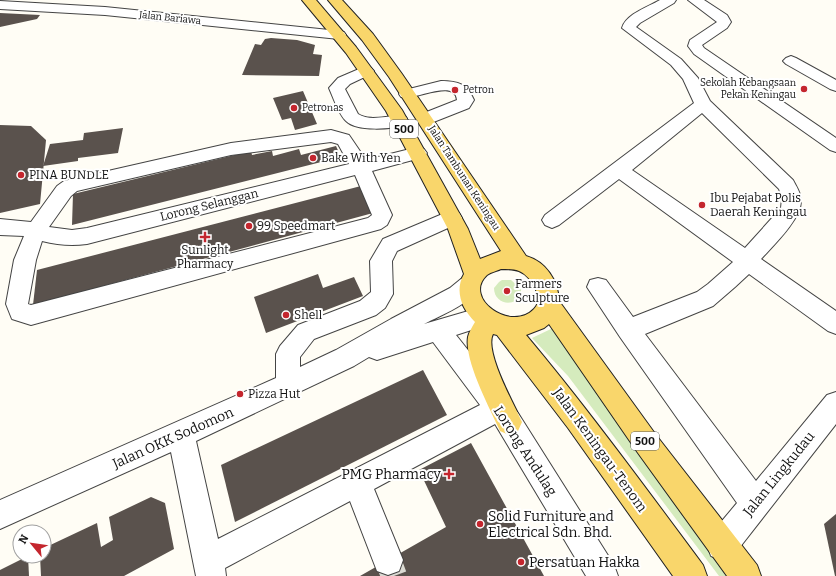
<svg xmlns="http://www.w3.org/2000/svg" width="836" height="576" font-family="Bitter,serif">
<rect width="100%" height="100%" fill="#fffdf5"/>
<g fill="#d5ebbd">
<path d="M502 280H511L521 289V296C512 308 494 303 494 288L499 282Z"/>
<path d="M553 328 648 466 732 576H719L568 376 532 338Z"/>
</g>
<g fill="#5a524d">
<path d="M0 13 40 15 37 19 0 27Z"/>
<path d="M271 38 297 40 315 45 313 54 322 55 319 76 242 75 255 44 261 45 265 39Z"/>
<path d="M303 91 317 124 295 130 291 118 282 120 273 98Z"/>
<path d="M0 125 31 126 46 140 40 204 0 213Z"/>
<path d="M123 128 118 153 78 158V161L43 166 50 144 83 140 84 133Z"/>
<path d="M336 146 341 157 72 225 73 194 251 151 252 155 272 151 273 156 299 149 301 155Z"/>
<path d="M361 186 373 213 33 305 37 270Z"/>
<path d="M318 274 323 288 354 277 363 296 266 333 254 297Z"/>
<path d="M423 370 447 415 235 522 221 465Z"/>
<path d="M471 443 544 576H360L446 527 419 470Z"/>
<path d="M151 497 165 503 174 549 124 576H41L40 556H44V548L97 523 101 547 113 540 109 517Z"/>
<path d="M836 514V576H835L824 524Z"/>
<path d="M28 556 29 576H0V570Z"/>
</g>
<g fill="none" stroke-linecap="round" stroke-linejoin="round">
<path stroke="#dbdad3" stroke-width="26" stroke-dasharray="26 14" stroke-linecap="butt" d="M388 560 394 576"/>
<defs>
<g id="minor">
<path d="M660 0H676L674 3 640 23 636 27 681 59 698 78 710 101 793 180C796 186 801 193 801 200 802 218 773 246 761 259L836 311V334L828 331 749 274 735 287 713 306 645 334 756 481 827 395 836 392V424L733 556 722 560 711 556 707 545 711 534 737 503 620 337 587 287 590 280 598 278 606 280 633 317 697 292 708 284 733 262 619 179 559 225 552 228 545 225 542 220 545 215 694 103 683 79 671 65 622 28C626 14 648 7 660 0ZM702 113 779 189 782 198 781 208 745 248 632 170Z"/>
<path d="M688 0H704L727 15 731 22 727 28 702 45 704 48 836 138V152L830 150 694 54 688 46 690 40 717 22Z"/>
<path d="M0 1 105 7 339 31 344 32 346 35 344 38 339 39 105 15 0 9Z"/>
<path d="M791 56 796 58 836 80V91L830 89 786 64 783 61 786 58Z"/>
<path d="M366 66 371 68 374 71 371 74 350 84 345 89 358 114C372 123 391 113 406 117L408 121 406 125C392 129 357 132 346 121 339 115 333 97 329 88L338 78Z"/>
<path d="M441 81C458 81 467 84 474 100L469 108 431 123 425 124 419 123 417 119 419 115 457 100C455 78 415 101 401 97L399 94 401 91Z"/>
<path d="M331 130 349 135 366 160 418 147 424 149 427 153 424 157 372 171 392 215 387 225 381 229 31 325 12 319 6 304 14 260 24 236 0 235V219L31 222 57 186 64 181 231 143ZM331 142 338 144 349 164 87 228 72 230 49 227 71 196 77 191 231 155ZM355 175 372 215 368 218 31 305 28 304 36 260 42 241C58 245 71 246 87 244Z"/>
<path d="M452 210 459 213 462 218 459 223 397 251 392 261 393 294 385 308 376 315 314 339 300 357V367L336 350 391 319 450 288 461 279 469 276 477 279 480 285C470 305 443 314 424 324L482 307 490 310 493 317 490 324 456 335 518 413 614 565 618 576H586L495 424 374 489 403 560 399 571 388 575 377 571 350 501 225 568 226 576H196L171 452 0 529V500L276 378V354L280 346 298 325 360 301 371 292 370 261 383 239ZM433 342 480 405 218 539 196 441 354 366 369 357 377 360Z"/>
</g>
<path id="major" d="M302 0H316L356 47 402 110 468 229 480 259 501 251 389 77 362 40 328 0H342L373 34 402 74 526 256C546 262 558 280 559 301L656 435 757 565 761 576H727L638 453 549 324 544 328 526 335C588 409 645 487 703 565L707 576H673L568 428 497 335 493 334C484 351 514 404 522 422L518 431 509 435 500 431C490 408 464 361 468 337 469 332 472 327 475 322 462 309 454 291 464 274L448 229 386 111 346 53ZM501 269C507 269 514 269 519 271 531 276 545 298 534 309 511 333 462 298 487 275 491 272 497 271 501 269Z"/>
</defs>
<use href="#minor" stroke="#444" stroke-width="2"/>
<use href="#major" stroke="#222" stroke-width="2"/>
<use href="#minor" fill="#fff" fill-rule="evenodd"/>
<use href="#major" fill="#f9d66b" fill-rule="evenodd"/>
</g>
<g fill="#c4262e" stroke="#fff" stroke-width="1.5">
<circle cx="804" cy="89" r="4"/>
<circle cx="455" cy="90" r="4"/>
<circle cx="294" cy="108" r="4"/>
<circle cx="313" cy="158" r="4"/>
<circle cx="21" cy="175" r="4"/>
<circle cx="702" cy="205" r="4"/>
<circle cx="249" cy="226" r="4"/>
<path d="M203 231h4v4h4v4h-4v4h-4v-4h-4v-4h4z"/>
<circle cx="507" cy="291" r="4"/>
<circle cx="286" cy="315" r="4"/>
<circle cx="240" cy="394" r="4"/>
<path d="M447 468h4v4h4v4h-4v4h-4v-4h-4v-4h4z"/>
<circle cx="480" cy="524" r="4"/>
<circle cx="521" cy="562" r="4"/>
</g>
<g text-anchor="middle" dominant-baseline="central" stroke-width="4" stroke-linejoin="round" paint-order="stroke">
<g font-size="10" fill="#111" stroke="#fff">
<text transform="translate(170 18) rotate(6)">Jalan Bariawa</text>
<text transform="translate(464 178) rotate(57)">Jalan Tambunan Keningau</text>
</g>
<g font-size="10" fill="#111" stroke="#fff" text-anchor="start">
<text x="796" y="83" text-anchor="end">Sekolah Kebangsaan<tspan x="796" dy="12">Pekan Keningau</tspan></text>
<text x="463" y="90">Petron</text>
<text x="302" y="108">Petronas</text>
</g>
<g fill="#fff" stroke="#585858" stroke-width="1">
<rect x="390" y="120" width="28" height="18" rx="3"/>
<rect x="631" y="432" width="28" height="18" rx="3"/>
</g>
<g font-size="11" font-weight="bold" fill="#111">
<text x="404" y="129">500</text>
<text x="645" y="441">500</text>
</g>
<g font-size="12" fill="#111" stroke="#fff" text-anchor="start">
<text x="321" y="158">Bake With Yen</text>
<text x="29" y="175">PINA BUNDLE</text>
<text x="710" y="198">Ibu Pejabat Polis<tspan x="710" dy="14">Daerah Keningau</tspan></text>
<text x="257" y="226">99 Speedmart</text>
<text x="205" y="250" text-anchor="middle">Sunlight<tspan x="205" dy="14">Pharmacy</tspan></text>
<text x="515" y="284">Farmers<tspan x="515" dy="14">Sculpture</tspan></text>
<text x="294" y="315">Shell</text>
<text x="248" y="394">Pizza Hut</text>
</g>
<g font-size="12" fill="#111" stroke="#fff">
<text transform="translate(209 205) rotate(-14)">Lorong Selanggan</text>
</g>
<g font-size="14" fill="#111" stroke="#fff">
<text transform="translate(173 438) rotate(-24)">Jalan OKK Sodomon</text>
<text transform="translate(600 450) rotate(54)">Jalan Keningau-Tenom</text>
<text transform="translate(525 451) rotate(57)">Lorong Andulag</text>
<text transform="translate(779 474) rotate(-51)">Jalan Lingkudau</text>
</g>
<g font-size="14" fill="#111" stroke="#fff" text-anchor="start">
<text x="441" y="474" text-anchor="end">PMG Pharmacy</text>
<text x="488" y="516">Solid Furniture and<tspan x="488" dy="16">Electrical Sdn. Bhd.</tspan></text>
<text x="529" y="562">Persatuan Hakka</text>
</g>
</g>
<g transform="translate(32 544) rotate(299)"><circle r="19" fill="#ffffff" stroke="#a0a0a0"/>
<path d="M0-3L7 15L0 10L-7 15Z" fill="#c4262e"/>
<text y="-6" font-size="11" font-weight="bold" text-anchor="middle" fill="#111111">N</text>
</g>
</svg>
